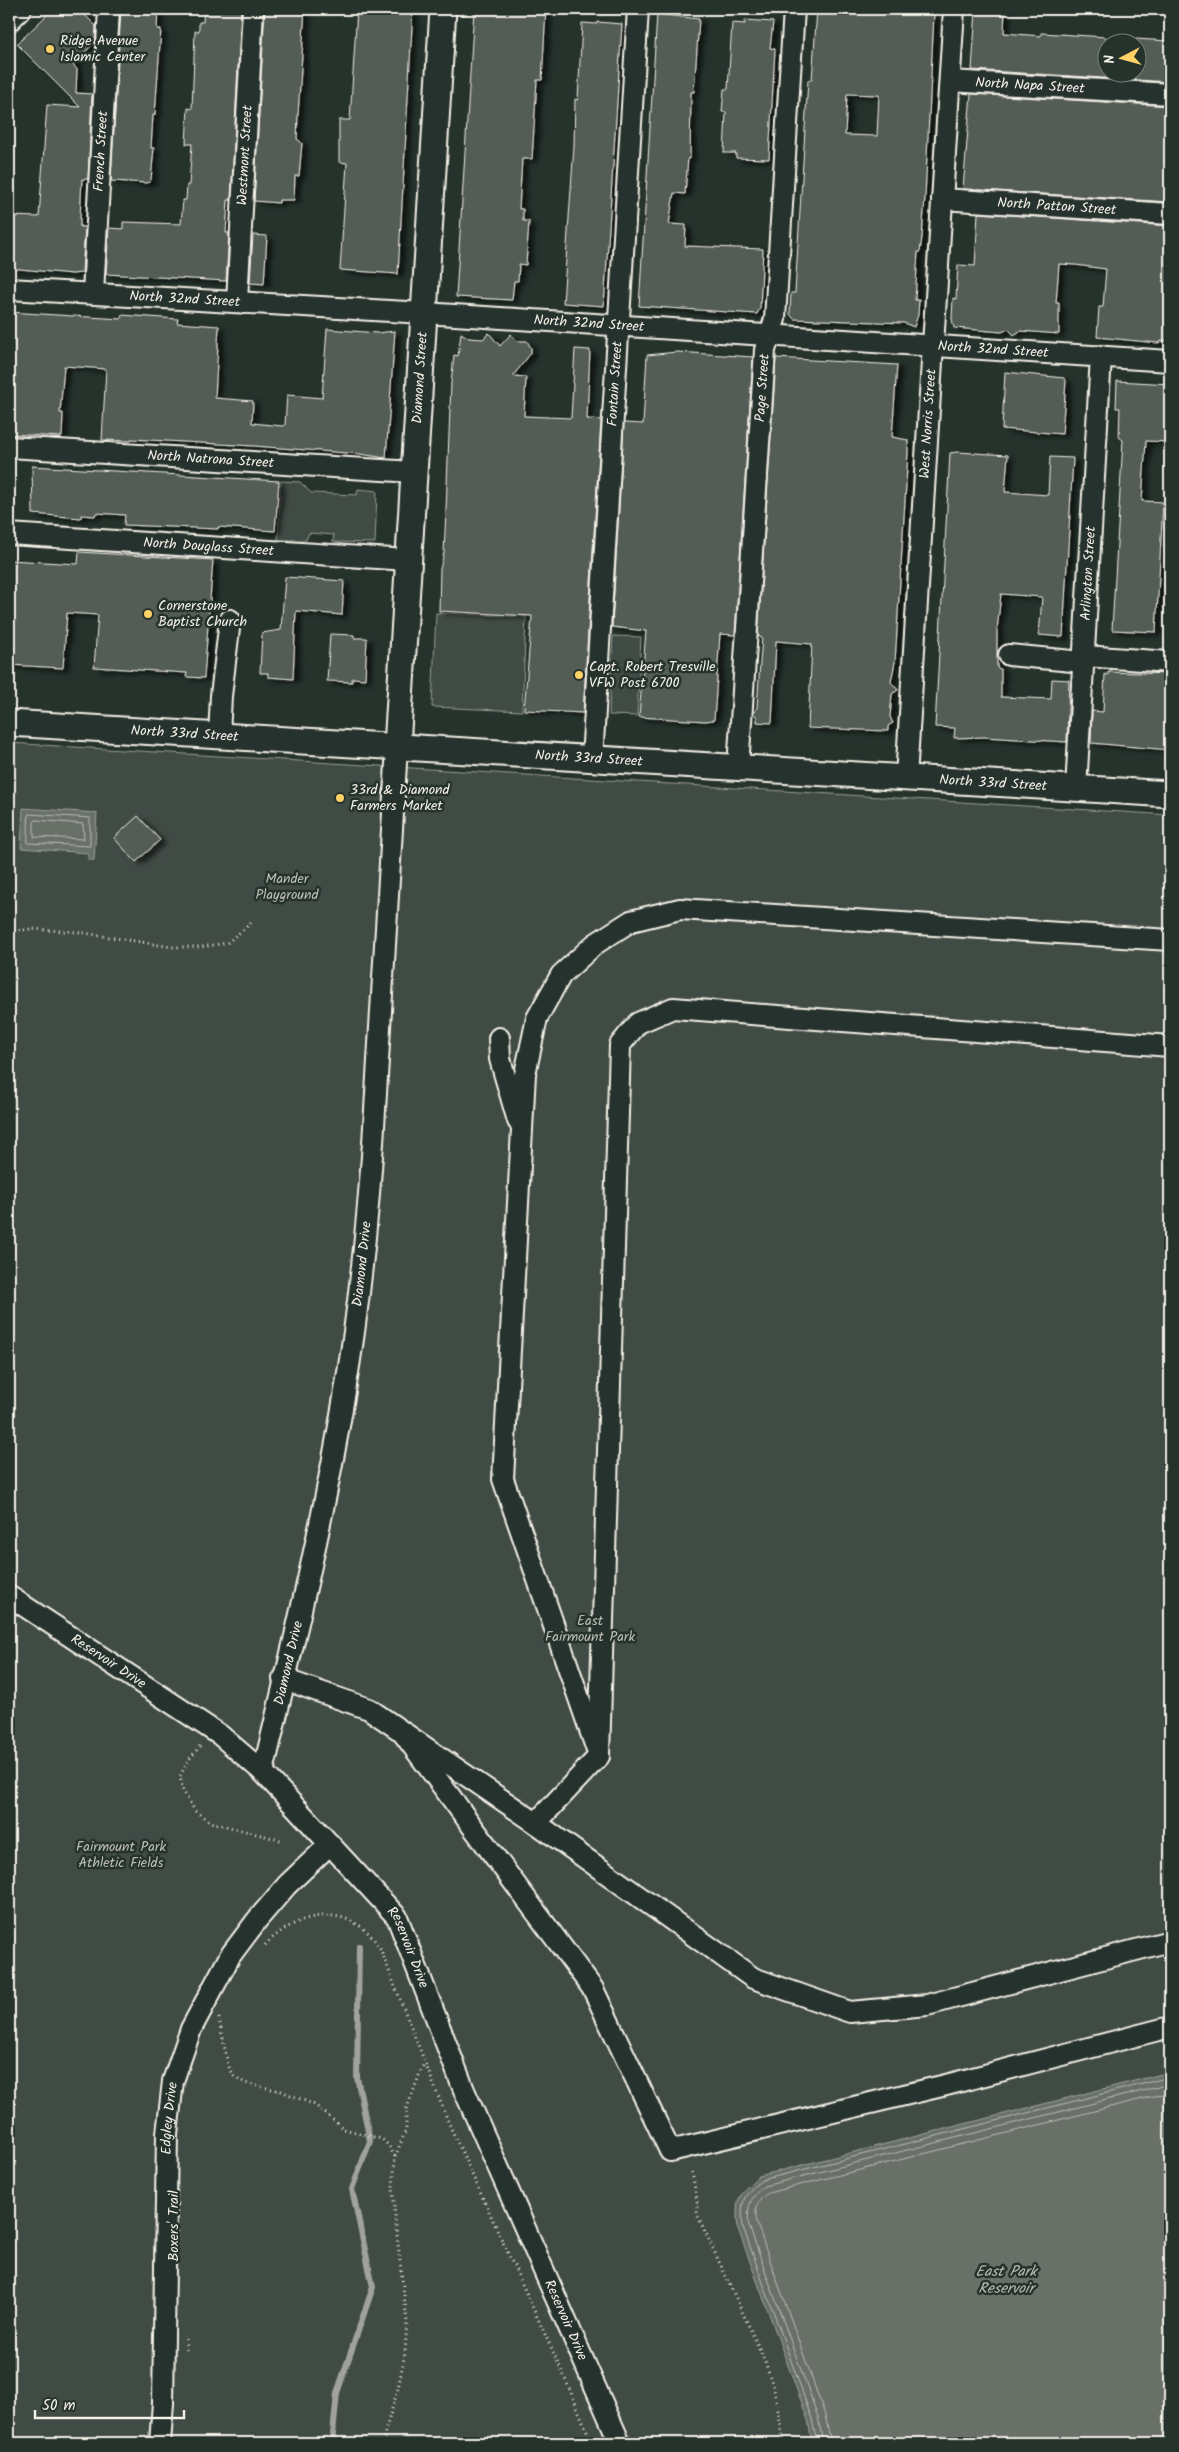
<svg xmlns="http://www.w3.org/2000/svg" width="1179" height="2452" font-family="Kalam,sans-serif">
<defs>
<filter id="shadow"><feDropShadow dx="5.5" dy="3" stdDeviation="2.5" flood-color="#0009"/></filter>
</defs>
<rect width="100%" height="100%" fill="#26332d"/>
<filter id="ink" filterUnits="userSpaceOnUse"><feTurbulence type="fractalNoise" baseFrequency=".02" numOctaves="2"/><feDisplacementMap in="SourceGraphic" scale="10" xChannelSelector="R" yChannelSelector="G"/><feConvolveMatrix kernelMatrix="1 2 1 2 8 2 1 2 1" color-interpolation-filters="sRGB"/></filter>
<g filter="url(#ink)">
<g fill="#414b45" stroke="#9a9e96">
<path d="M281 481 300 482 311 493 357 495 358 489 377 491 375 543 333 542 334 535 309 533 306 540H278Z"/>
<path d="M436 613 526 617 522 711 432 707Z"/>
<path d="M613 636 641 637 637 716 609 715Z"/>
<path d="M9 743 1170 815V2443H9Z"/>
</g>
<g fill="#676f68" stroke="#9fa39b">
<path d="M23 808 97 813 94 860H88V853L21 848Z"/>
<path d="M1170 2072V2443H812L808 2420 738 2229C735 2201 737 2194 759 2176Z"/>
</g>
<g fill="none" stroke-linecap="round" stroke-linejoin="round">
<g stroke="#bcbdb5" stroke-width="1">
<path d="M29 814 90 818V846L28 843Z"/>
<path d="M36 820 83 824 84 839 34 837V823Z"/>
<path d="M817 2443 812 2419 743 2227C741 2204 741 2195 762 2180L1170 2077"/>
<path d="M823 2443 818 2417 749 2226C747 2207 749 2198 764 2186L1170 2084"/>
<path d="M831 2443 825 2415 757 2224C755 2209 755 2202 768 2193L1170 2092"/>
</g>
<path stroke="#9fa39b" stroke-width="6" d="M337 2443 333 2434 337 2393 373 2287 352 2189 370 2141 357 2077 359 1946"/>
</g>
<g fill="#525c55" stroke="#f4f1e8" fill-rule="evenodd" filter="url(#shadow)">
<path d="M53 9H79L96 26 95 42 73 65 77 69 76 93 92 94 88 179H82L80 218V227H85L82 273 72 274 9 268V216L39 217 47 105 80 107 17 44Z"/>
<path d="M121 9H158L157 29H161L155 115H153L151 148H154L153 158 151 180 148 183 111 181Z"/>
<path d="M204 9H241L231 200H228L226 233H229L226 281 106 274 109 228 123 229V222L181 224 183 200H186L187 185H189L192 144H186L188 108 192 109 195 31H199V22H203Z"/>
<path d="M265 9H305L298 115 297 139 302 143 299 176H295L294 200H279V203L254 201Z"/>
<path d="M357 9H413L398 274 340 270 347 163 339 162V120H350Z"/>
<path d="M474 9H546L542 80H537L532 159H522L519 209H523V221H529L526 265 519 264 518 281H514L512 300 456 297Z"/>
<path d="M817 9H858V11L903 14V12L934 14 925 197 922 237 920 252H918L915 300H919L918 315 914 327 904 323 794 319 790 314 791 293H795L808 80H812ZM847 94 879 95 877 136 845 135Z"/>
<path d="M976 9H1005L1004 33 1041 36V33L1106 37V72H1136V39L1168 41 1167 56H1170V82L972 70Z"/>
<path d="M657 14 699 19 694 92H691L690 159 688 158 685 194 674 193 669 224 686 225 685 246 763 249 760 308 757 314 639 306Z"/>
<path d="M745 20 773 22 770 48 775 49 769 159 736 158V153H724L726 112H722L724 89H728L732 23 745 24Z"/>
<path d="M597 22 622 24 604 306 563 303 574 146 575 99 578 100 582 23 597 24Z"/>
<path d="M971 94 1170 106V202L963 189Z"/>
<path d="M978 213 1170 226V341H1162L1158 343 1097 337 1099 307H1103L1106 269 1075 265 1059 264 1056 303H1059V334L1020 331 1014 335 1008 329 1002 332 954 328 952 319 953 298 956 299 958 265 975 266Z"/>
<path d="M253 235 267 236 264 284 250 283Z"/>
<path d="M9 312 121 319 122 315 163 318 178 319 177 323 219 326 215 398 253 401 252 423 282 426 285 425 287 395 322 398 327 329 377 333 395 331 386 458 360 454 254 446 131 439V441L102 440 106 369 64 366 60 413H63L62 437 9 434Z"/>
<path d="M461 333 469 338 483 339 489 333 500 346 511 334 517 341H527L531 348V353L513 376 526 377 524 416 571 418 575 349 590 350 587 419 601 420 583 713 524 710 532 616 439 611 440 569 444 553 446 510 451 383 454 355 458 356Z"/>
<path d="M677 352 753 357 735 635 720 634 714 720 705 721 639 717 646 631 612 627 624 423 643 424 647 355Z"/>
<path d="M776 358 897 365 892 437 908 440V452L895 662 891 682 898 690 892 694 890 717 893 723 888 726V731L808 728 812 644 776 641 772 723 757 722V717L753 713 757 708 760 663 762 638 758 636Z"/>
<path d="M1005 372 1064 378 1066 381 1062 434 1002 429Z"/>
<path d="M1117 381 1170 384V442L1146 441 1142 501 1163 502 1156 632 1112 630 1123 440 1119 437 1120 408H1116Z"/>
<path d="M957 452 1008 455 1005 492 1048 495 1050 457 1073 458 1063 637 1039 635 1042 597 1001 594 997 630V668L1001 669V697L1051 699 1052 679 1069 680 1067 742 984 737 954 738 955 728 935 727 950 453Z"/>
<path d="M32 466 279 481 275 531 218 527V529L124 525 125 515 96 513 95 516 81 515V518L33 514Z"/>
<path d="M79 552 213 560 204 678 186 677 187 673 94 667 98 615 67 613 63 668 9 665V560L78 564Z"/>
<path d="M285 577 344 581 342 615 296 611 293 679 268 677V673H260L262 633 281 630Z"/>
<path d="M330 634 354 635V638H367L365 679 352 678V682L327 681Z"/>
<path d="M1108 672 1170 674V750L1091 743 1092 711 1103 712 1105 674 1108 675Z"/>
<path d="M138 816 160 840 136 862 114 838Z"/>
</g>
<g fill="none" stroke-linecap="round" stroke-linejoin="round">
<defs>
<g id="minor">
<path d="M9 21 21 9"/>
<path id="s1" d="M950 81 1170 94"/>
<path id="s2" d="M942 199 1170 214"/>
<path id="s3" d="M9 289 424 313 1170 361"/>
<path id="s4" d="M93 293 109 9"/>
<path id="s5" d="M237 301 253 9"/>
<path id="s6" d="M9 447 414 472"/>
<path id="s7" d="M9 534 408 560"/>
<path d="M1009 655 1083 662"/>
<path d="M1084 656 1170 662"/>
<path d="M219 736 221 696 230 620"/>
<path id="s8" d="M592 759 638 9"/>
<path id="s9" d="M738 768 765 350 775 319 794 9"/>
<path id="s10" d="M906 778 954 9"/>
<path id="s11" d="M1076 789 1101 356"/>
<path d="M499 1038 500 1059 518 1121"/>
<path id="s12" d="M9 1596 220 1735 263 1772 397 1917 464 2090 620 2443"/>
<path d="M283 1679 369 1709 536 1823 753 1978 850 2012 927 2005 1170 1941"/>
<path d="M403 1733 593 1989 670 2151 946 2085 1170 2027"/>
<path d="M599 1756 503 1479 525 1074 537 1018 561 975 595 944 631 921 680 909 1170 940"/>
<path id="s13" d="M263 1772C293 1645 324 1519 345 1391 359 1309 367 1226 373 1143L397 747"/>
<path d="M536 1823 599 1756 620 1045 638 1023 673 1008 1170 1046"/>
<path id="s14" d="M160 2443 163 2403 167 2134 173 2081 191 2029 230 1956 257 1920 287 1885 330 1844"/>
</g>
<g id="major">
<path id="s15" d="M9 723 1170 794"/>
<path id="s16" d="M397 747 443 9"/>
</g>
</defs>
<use href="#minor" stroke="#f4f1e8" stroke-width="24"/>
<use href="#major" stroke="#f4f1e8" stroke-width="29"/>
<g stroke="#f4f1e8" stroke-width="3" stroke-dasharray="1 4" stroke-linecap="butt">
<path d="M9 932 30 929 78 932 172 947H201L227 943 251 923"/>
<path d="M200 1746 188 1761 180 1776 183 1791 195 1811 210 1822 284 1841"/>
<path d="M265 1945C300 1910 351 1901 380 1948L450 2126 564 2376 592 2443"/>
<path d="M219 2018 228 2065 234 2076 245 2083 281 2091 315 2105 344 2129 382 2139 389 2146 395 2157"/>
<path d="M692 2172 697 2200V2214L765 2361 774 2389 784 2443"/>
<path d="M186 2350V2336"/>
<path d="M384 2443 385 2432 398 2389 405 2353 407 2321 395 2218 393 2187 395 2157 406 2130V2110L424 2063"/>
</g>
<use href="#minor" stroke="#26332d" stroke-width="20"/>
<use href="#major" stroke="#26332d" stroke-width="25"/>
</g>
</g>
<g fill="#ffd166" stroke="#26332d" stroke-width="2">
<circle cx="50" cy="49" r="5"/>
<circle cx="148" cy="614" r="5"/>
<circle cx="579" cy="675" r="5"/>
<circle cx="340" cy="798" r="5"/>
</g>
<g text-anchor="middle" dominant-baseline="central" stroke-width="5" stroke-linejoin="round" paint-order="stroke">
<g font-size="14" fill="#f4f1e8" stroke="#26332d" text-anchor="start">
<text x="60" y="41">Ridge Avenue<tspan x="60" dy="16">Islamic Center</tspan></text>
<text x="158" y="606">Cornerstone<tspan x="158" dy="16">Baptist Church</tspan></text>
<text x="589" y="667">Capt. Robert Tresville<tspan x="589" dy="16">VFW Post 6700</tspan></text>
<text x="350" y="790">33rd &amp; Diamond<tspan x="350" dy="16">Farmers Market</tspan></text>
</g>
<g font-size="14" fill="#f4f1e8" stroke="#26332d">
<text stroke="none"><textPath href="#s1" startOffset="80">North Napa Street</textPath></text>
<text stroke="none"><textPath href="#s4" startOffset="142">French Street</textPath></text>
<text stroke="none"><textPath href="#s5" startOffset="146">Westmont Street</textPath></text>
<text stroke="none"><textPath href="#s2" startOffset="115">North Patton Street</textPath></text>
<text stroke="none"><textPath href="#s3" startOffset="176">North 32nd Street</textPath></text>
<text stroke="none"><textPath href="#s3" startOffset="581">North 32nd Street</textPath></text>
<text stroke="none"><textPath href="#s3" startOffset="986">North 32nd Street</textPath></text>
<text stroke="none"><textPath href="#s16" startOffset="370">Diamond Street</textPath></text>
<text stroke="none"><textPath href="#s8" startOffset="376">Fontain Street</textPath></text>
<text stroke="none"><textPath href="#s9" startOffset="381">Page Street</textPath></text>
<text stroke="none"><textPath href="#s10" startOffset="355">West Norris Street</textPath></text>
<text stroke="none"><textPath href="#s6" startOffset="202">North Natrona Street</textPath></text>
<text stroke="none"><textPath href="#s7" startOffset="200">North Douglass Street</textPath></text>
<text stroke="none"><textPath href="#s11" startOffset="216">Arlington Street</textPath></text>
<text stroke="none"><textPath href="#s15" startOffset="176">North 33rd Street</textPath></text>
<text stroke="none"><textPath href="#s15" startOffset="581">North 33rd Street</textPath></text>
<text stroke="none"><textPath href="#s15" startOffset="986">North 33rd Street</textPath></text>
<text stroke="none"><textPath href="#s13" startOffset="518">Diamond Drive</textPath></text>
<text stroke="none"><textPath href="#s12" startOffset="119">Reservoir Drive</textPath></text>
<text stroke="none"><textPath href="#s13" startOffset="112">Diamond Drive</textPath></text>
<text stroke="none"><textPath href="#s12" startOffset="539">Reservoir Drive</textPath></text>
<text stroke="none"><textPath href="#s14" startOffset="325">Edgley Drive</textPath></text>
<text transform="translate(174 2226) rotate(-90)">Boxers' Trail</text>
<text stroke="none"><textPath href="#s12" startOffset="944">Reservoir Drive</textPath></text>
</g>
<g font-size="14" fill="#bebfb7" stroke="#26332d">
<text x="287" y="879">Mander<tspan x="287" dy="16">Playground</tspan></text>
<text x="590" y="1621">East<tspan x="590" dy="16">Fairmount Park</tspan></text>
<text x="121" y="1847">Fairmount Park<tspan x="121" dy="16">Athletic Fields</tspan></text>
</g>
<g font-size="15" font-style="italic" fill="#bcbdb5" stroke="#26332d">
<text x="1006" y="2272">East Park<tspan x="1006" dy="17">Reservoir</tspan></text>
</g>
</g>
<rect width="1179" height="2452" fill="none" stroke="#26332d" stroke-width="30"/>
<rect x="15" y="15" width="1149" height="2422" fill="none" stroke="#f4f1e8" stroke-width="2" filter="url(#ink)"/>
<g transform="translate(1122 58) rotate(264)"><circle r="24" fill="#26332d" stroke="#787f78"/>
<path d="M0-4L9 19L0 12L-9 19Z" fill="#ffd166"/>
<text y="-8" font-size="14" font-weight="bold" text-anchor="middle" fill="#f4f1e8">N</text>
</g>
<path d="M35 2410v8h149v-8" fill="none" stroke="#f4f1e8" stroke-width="2.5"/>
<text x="42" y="2410" font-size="15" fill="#f4f1e8" stroke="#26332d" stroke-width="4" paint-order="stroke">50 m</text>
</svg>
